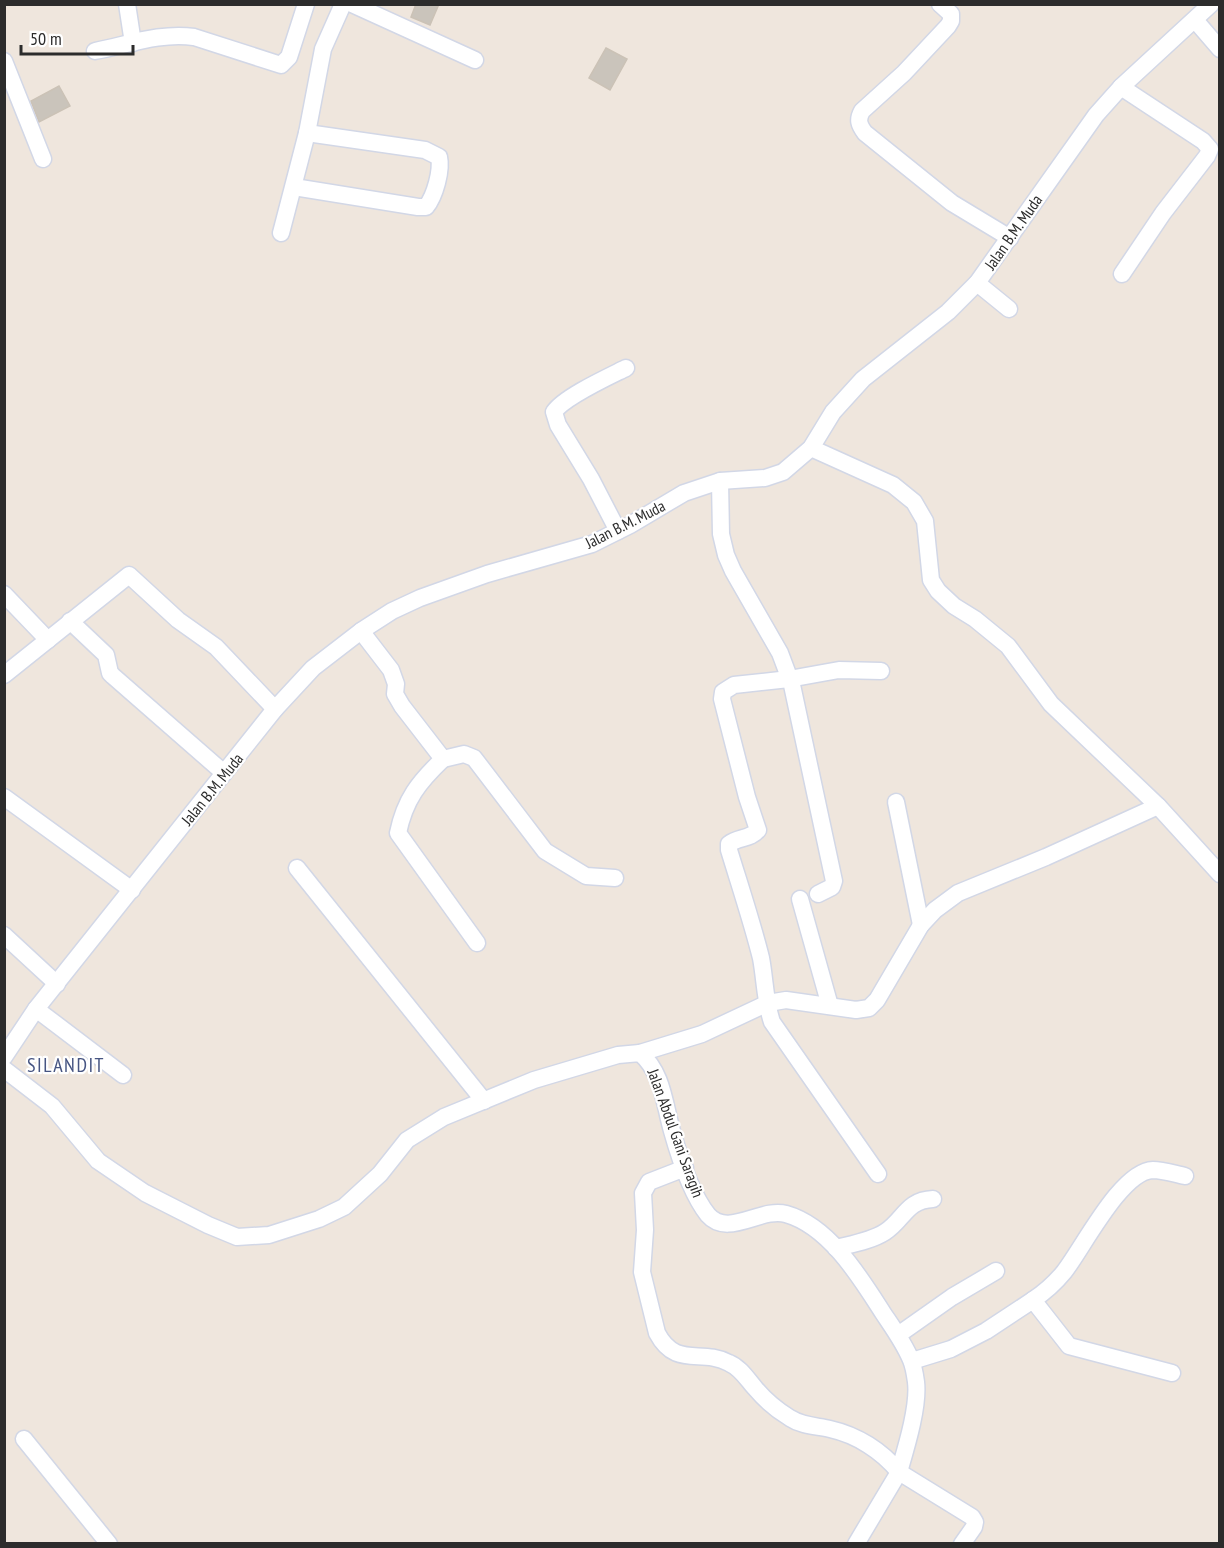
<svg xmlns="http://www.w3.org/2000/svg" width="1224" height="1548" font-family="'PT Sans Narrow',sans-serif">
<rect width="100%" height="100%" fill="#efe6dd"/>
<g fill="#cac4bb" stroke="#cbc2b6" stroke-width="1.5">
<path d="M416 4H439L430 25 411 17Z"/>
<path d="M606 48 627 59 610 90 589 78Z"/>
<path d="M59 86 70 106 39 122 31 101Z"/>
</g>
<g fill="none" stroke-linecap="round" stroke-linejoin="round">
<defs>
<g id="minor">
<path d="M127 4 133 43"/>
<path d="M352 4 475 60"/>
<path d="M940 4 951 14V21L948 26 904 73 862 111C857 120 859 125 865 133L952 203 1010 238"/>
<path d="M1195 20 1220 49"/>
<path d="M95 51C127 45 161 32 194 37L281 65 289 57 306 4"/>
<path d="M4 61 43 159"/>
<path d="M1121 87 1203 141 1210 149 1207 156 1163 213 1122 274"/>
<path d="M294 187 418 207H426C435 196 442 170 439 157L425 150 307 133"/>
<path d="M281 233 307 133 323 49 343 4"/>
<path d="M977 283 1009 309"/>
<path d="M811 448 893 485 914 502 925 521 931 580 938 591 954 606 975 619 1008 646 1051 704 1158 806 1220 874"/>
<path d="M720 481 721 534 726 555 733 571 780 653 792 685 834 881 832 887 818 894"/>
<path d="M618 531 591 479 558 425 554 412C564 397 608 377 626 368"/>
<path d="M4 594 48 640"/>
<path d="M70 621 106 655 110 673 113 676 224 773"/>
<path d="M361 631 391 670 396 684 395 694 402 706 443 759 464 754 474 758 545 851 586 876 615 878"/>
<path d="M4 675 129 575 178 620 216 647 275 709"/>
<path d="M443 759C419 782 405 799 398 833L477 943"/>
<path d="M4 797 132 890"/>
<path d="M896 802 921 925"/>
<path d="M297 868 484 1101"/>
<path d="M800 899 830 1006"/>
<path d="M4 935 57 984"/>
<path d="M36 1009 123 1075"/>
<path d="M640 1053 702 1034 768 1003 786 1000 856 1010 869 1008 877 1000 921 925 935 910 958 893 1046 857 1158 806"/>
<path d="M4 1057 36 1009 275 709 313 668 361 631 392 611 420 598 487 574 592 544 630 525 684 493 720 481 765 478 783 472 811 448 833 412 863 379 948 312 977 283 1096 115 1121 87 1211 4"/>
<path d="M4 1069 52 1106 98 1161 145 1193 208 1225 237 1237 269 1235 319 1219 344 1207 380 1174 407 1140 444 1117 534 1080 618 1055 640 1053C663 1073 664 1103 672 1131 679 1156 692 1195 708 1215 728 1238 761 1207 786 1214 829 1226 860 1277 883 1313 893 1328 904 1343 911 1360 914 1367 915 1375 916 1382 919 1406 906 1448 899 1472 882 1451 857 1435 830 1429 817 1426 802 1426 790 1418 777 1410 765 1400 755 1388 747 1379 741 1368 729 1363 701 1348 676 1369 657 1333L642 1272 645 1230 643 1193 649 1182 685 1168"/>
<path d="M878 1174 772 1022C765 1002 765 979 761 958 752 922 740 886 729 850V844C738 837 751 839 758 830L747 797 722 699 723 692 734 685 789 679 839 670 881 671"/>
<path d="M836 1248C852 1244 871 1241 885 1232 904 1220 906 1200 933 1199"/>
<path d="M1033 1300C1045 1292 1055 1283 1064 1272 1083 1248 1121 1171 1153 1170 1163 1170 1175 1174 1185 1176"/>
<path d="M898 1335 952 1297 996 1271"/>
<path d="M912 1361 951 1349 986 1331 1033 1300 1069 1346 1172 1373"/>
<path d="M24 1439 109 1544"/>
<path d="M856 1544 899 1472 972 1517 975 1522 974 1527 962 1544"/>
</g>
</defs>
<use href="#minor" stroke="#d2d7e6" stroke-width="19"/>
<use href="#minor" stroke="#fff" stroke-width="16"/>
</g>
<g text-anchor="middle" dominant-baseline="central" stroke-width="4.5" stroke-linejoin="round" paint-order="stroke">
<g font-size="16" fill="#2c2c2c" stroke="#fff">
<text transform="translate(1013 232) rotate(-55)">Jalan B.M. Muda</text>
<text transform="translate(625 524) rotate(-27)">Jalan B.M. Muda</text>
<text transform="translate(212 789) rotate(-51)">Jalan B.M. Muda</text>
<text transform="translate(676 1133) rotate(70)">Jalan Abdul Gani Saragih</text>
</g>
<g font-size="20" letter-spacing="1.5" fill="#475582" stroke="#fff">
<text x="66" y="1065">SILANDIT</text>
</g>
</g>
<rect width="1224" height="1548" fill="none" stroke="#2c2c2c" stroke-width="12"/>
<path d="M21 45v9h112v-9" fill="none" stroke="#2c2c2c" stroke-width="3"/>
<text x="30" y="45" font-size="18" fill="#2c2c2c" stroke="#ffffff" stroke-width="4.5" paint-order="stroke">50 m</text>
</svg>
